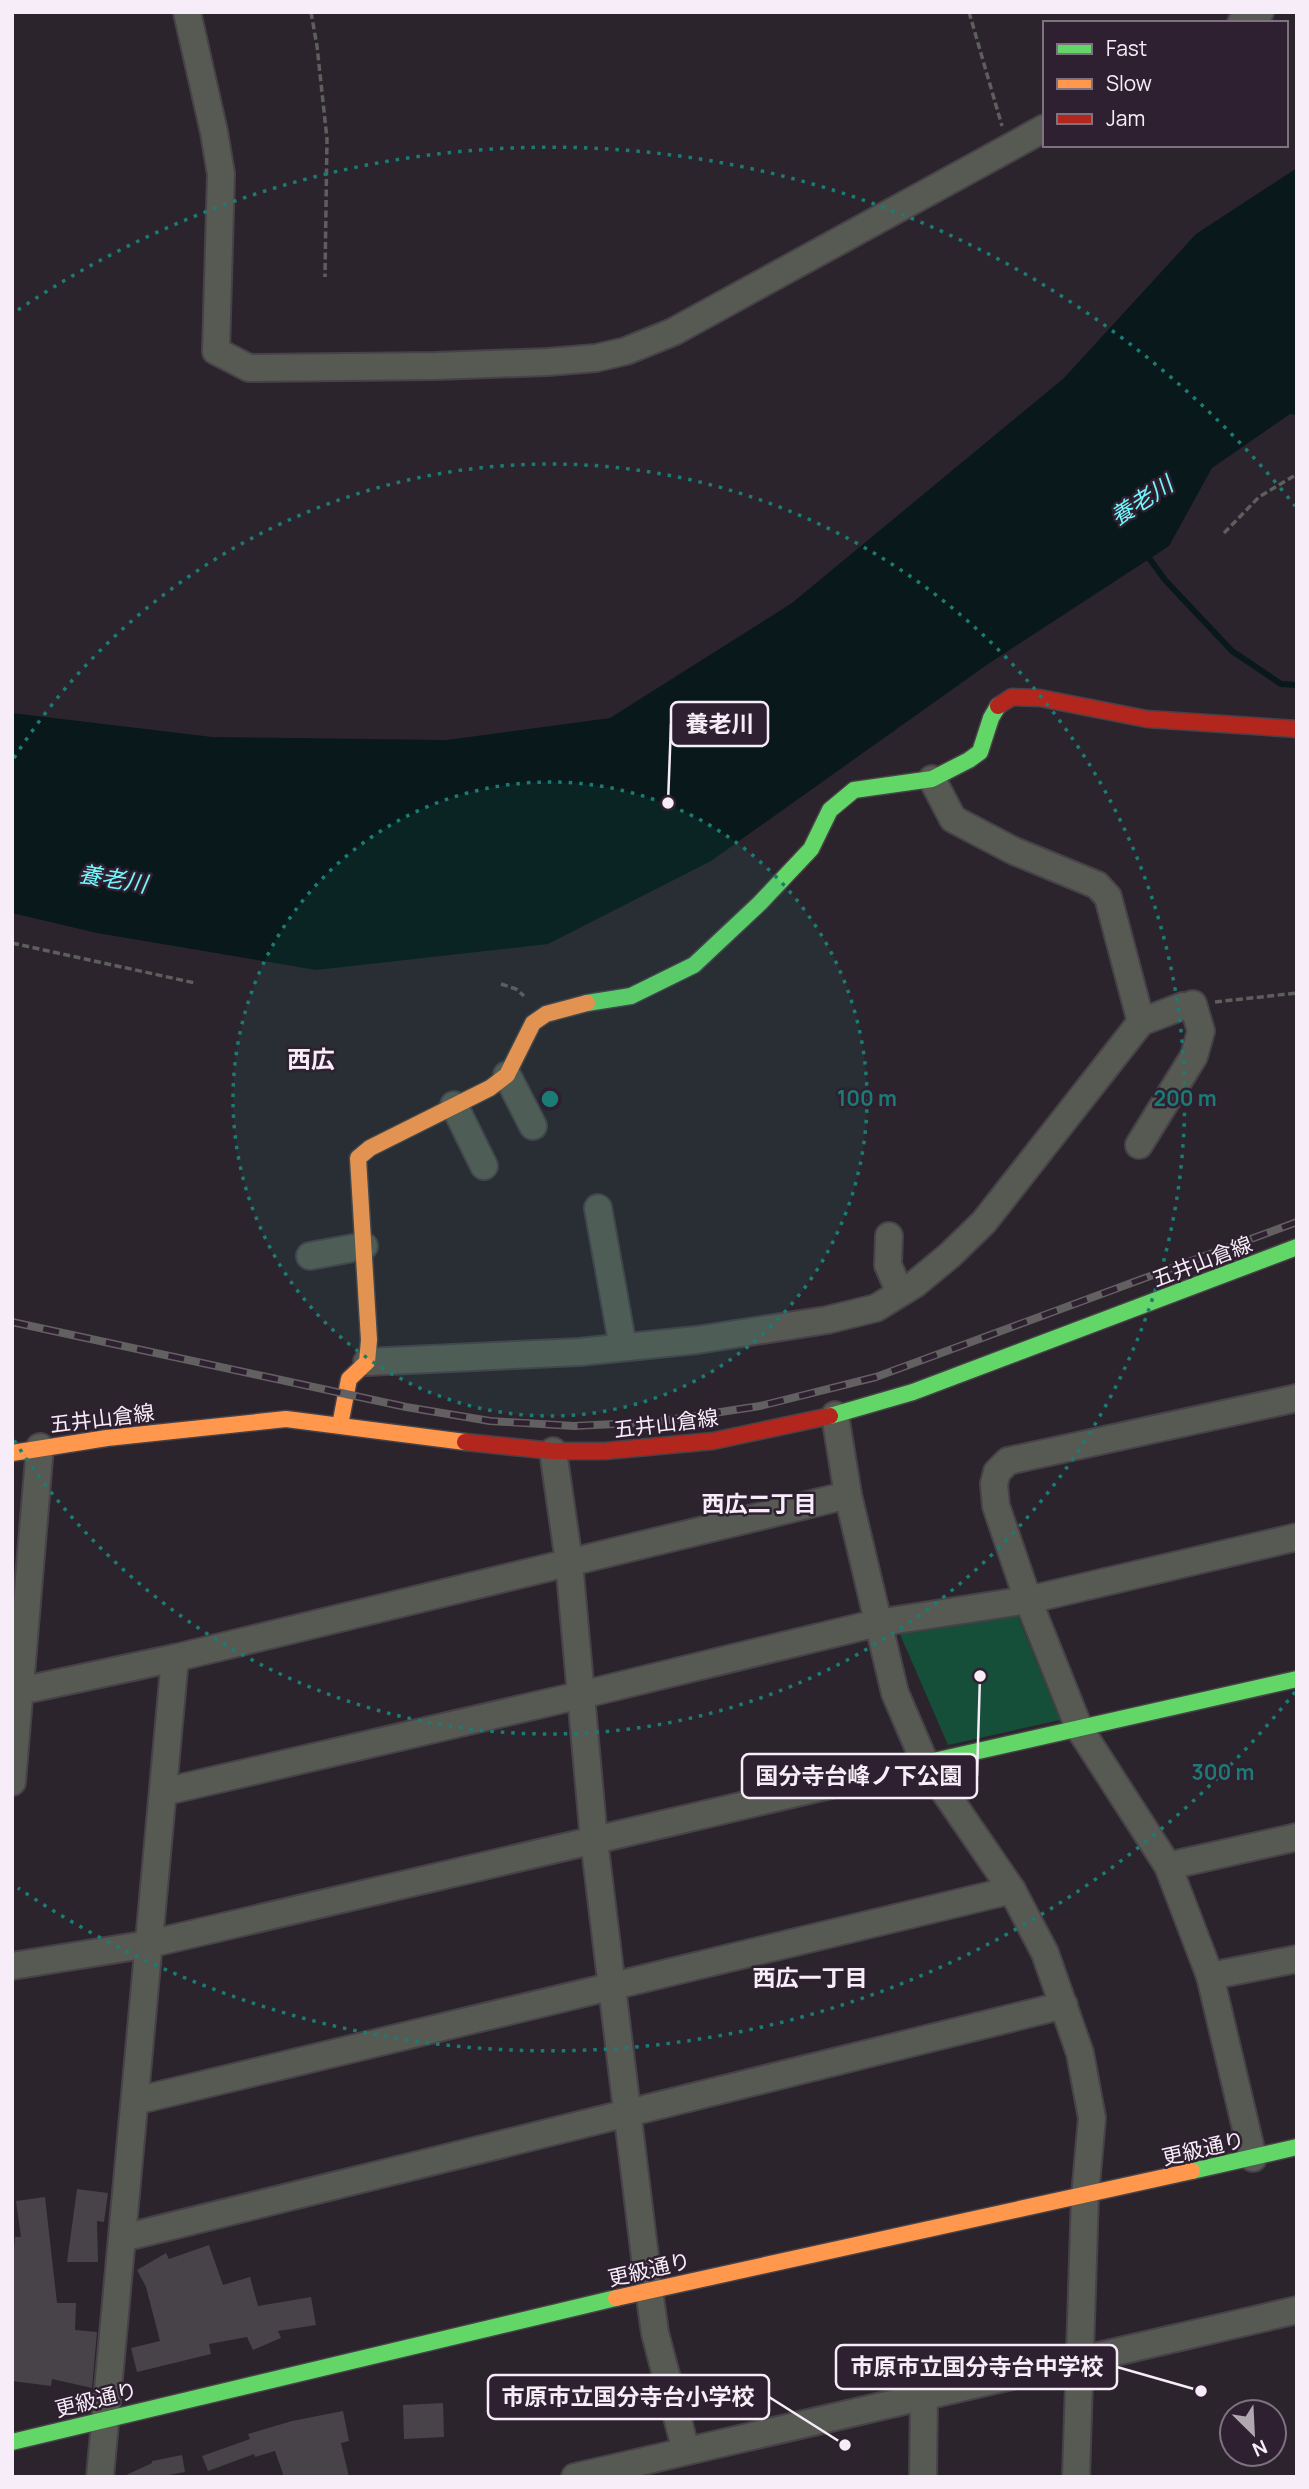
<svg xmlns="http://www.w3.org/2000/svg" width="1309" height="2489" font-family="Manrope,'Noto Sans JP',sans-serif">
<rect width="100%" height="100%" fill="#2b242c"/>
<path fill="#154e39" d="M1013 1604 1060 1720 948 1745 899 1632Z"/>
<path fill="#09181a" d="M1297 168V415L1290 414 1212 468 1169 546 988 664 711 861 548 944 316 970 97 933 12 913V713L212 737 447 740 610 718 792 603 1064 378 1196 234Z"/>
<g fill="none" stroke-linecap="round" stroke-linejoin="round">
<path stroke="#09181a" stroke-width="6" d="M1146 554 1165 580 1232 651 1281 684 1297 685"/>
</g>
<g fill="#484249">
<path d="M77 2189 108 2193 104 2222 97 2221 98 2262H67Z"/>
<path d="M45 2197 57 2303H76L75 2330 97 2332 92 2388 52 2379 51 2386 12 2381V2269L15 2237H21L16 2201Z"/>
<path d="M209 2245 223 2285 250 2277 258 2306 311 2297 316 2325 278 2331 281 2338 253 2350 247 2337 209 2344 211 2354 137 2372 131 2348 160 2341 146 2287 137 2270 166 2253 169 2259Z"/>
<path d="M443 2403 444 2437 404 2439 403 2405Z"/>
<path d="M343 2411 349 2441 341 2443 349 2477H284L275 2451 255 2457 254 2454 208 2471 202 2456 250 2439 248 2434 292 2421Z"/>
<path d="M182 2455 185 2472 159 2477H122L152 2463V2461Z"/>
</g>
<g fill="none" stroke-linecap="round" stroke-linejoin="round">
<defs>
<g id="street">
<path d="M187 12 214 132 221 174 216 351 249 368 435 366 548 362 596 358 626 351 673 332 1045 128"/>
<path d="M1241 23 1260 12"/>
<path d="M932 779 953 819 1014 851 1097 885 1108 897 1141 1022"/>
<path d="M507 1075 533 1126"/>
<path d="M454 1105 484 1166"/>
<path d="M1139 1145 1194 1056 1201 1031 1193 1004"/>
<path d="M598 1208 623 1347"/>
<path d="M889 1236 888 1265 900 1293"/>
<path d="M310 1256 364 1246"/>
<path d="M367 1362 579 1352 697 1340 827 1320 876 1308 915 1284 950 1255 984 1222 1141 1022 1183 1006"/>
<path d="M835 1415 848 1495 895 1693 925 1763 1012 1890 1045 1953 1080 2053 1092 2118 1085 2196 1076 2477"/>
<path d="M553 1451 569 1562 594 1840 649 2290 655 2333 686 2451"/>
<path d="M20 1691 175 1658 848 1495"/>
<path d="M12 1782 40 1447"/>
<path d="M163 1792 581 1695 877 1623 1028 1600 1297 1537"/>
<path d="M1168 1866 1297 1837"/>
<path d="M12 1966 149 1944 925 1763"/>
<path d="M1210 1976 1297 1959"/>
<path d="M135 2101 1012 1890"/>
<path d="M1253 2158 1210 1976 1168 1866 1079 1728 1028 1600 996 1506 994 1484 997 1472 1008 1461 1297 1398"/>
<path d="M123 2238 1064 2005"/>
<path d="M100 2477 175 1658"/>
<path d="M575 2477 1297 2310"/>
<path d="M923 2477 924 2395"/>
</g>
<g id="fast">
<path d="M587 1003 631 996 694 965 760 903 811 849 830 810 854 790 932 779 969 760 980 752 991 718 998 706"/>
<path d="M830 1416 913 1392 1297 1247"/>
<path d="M925 1763 1297 1679"/>
<path d="M1192 2171 1297 2147"/>
<path d="M12 2442 616 2298"/>
</g>
<g id="slow">
<path d="M340 1425 349 1379 367 1362 369 1340 358 1158 370 1148 490 1088 507 1075 533 1023 546 1014 587 1003"/>
<path d="M12 1453 107 1438 286 1419 465 1442"/>
<path d="M616 2298 1192 2171"/>
</g>
<g id="jam">
<path d="M998 706 1012 697 1040 698 1147 719 1297 729"/>
<path d="M465 1442 553 1451H605L713 1441 830 1416"/>
</g>
</defs>
<use href="#street" stroke="#474148" stroke-width="30"/>
<use href="#fast" stroke="#474148" stroke-width="19"/>
<use href="#slow" stroke="#474148" stroke-width="19"/>
<use href="#jam" stroke="#474148" stroke-width="19"/>
<g stroke="#5e5e5d" stroke-width="3.5" stroke-dasharray="7 3.5" stroke-linecap="butt">
<path d="M311 12 317 46 327 139 325 277"/>
<path d="M969 12 1002 126"/>
<path d="M1224 533 1259 497 1297 474"/>
<path d="M12 943 195 983"/>
<path d="M501 984 516 989 524 996"/>
<path d="M1215 1002 1297 993"/>
</g>
<use href="#street" stroke="#565a52" stroke-width="26"/>
<use href="#fast" stroke="#63d668" stroke-width="16"/>
<use href="#slow" stroke="#ff974d" stroke-width="16"/>
<use href="#jam" stroke="#b3261e" stroke-width="16"/>
<defs>
<path id="rail" d="M12 1322 406 1407 490 1421 574 1426 655 1422 760 1406 876 1377 1297 1222"/>
</defs>
<use href="#rail" stroke="#626061" stroke-width="8"/>
<use href="#rail" stroke="#2e2030" stroke-width="5" stroke-dasharray="16" stroke-linecap="butt"/>
</g>
<circle cx="550" cy="1099" r="317" fill="#1b7c75" fill-opacity=".12"/>
<g fill="none" stroke="#1b7c75" stroke-width="3.5" stroke-dasharray="3.5 7">
<circle cx="550" cy="1099" r="317"/>
<path d="M14 758A635 635 0 1 1 14 1440"/>
<path d="M1295 1692A952 952 0 0 1 18 1888M18 310A952 952 0 0 1 1295 506"/>
</g>
<g text-anchor="middle" dominant-baseline="central" stroke-width="5" stroke-linejoin="round" paint-order="stroke">
<g font-size="21" fill="#f7edf8" stroke="#2e2030">
<text transform="translate(1202 1261) rotate(-21)">五井山倉線</text>
<text transform="translate(102 1418) rotate(-7)">五井山倉線</text>
<text transform="translate(666 1423) rotate(-7)">五井山倉線</text>
<text transform="translate(1203 2148) rotate(-13)">更級通り</text>
<text transform="translate(649 2269) rotate(-13)">更級通り</text>
<text transform="translate(96 2399) rotate(-14)">更級通り</text>
</g>
<g font-size="23" font-style="italic" fill="#74f7fc" stroke="#2e2030">
<text transform="translate(1141 500) rotate(-33)">養老川</text>
<text transform="translate(113 878) rotate(9)">養老川</text>
</g>
<g font-size="23" font-weight="bold" fill="#f7edf8" stroke="#2e2030">
<text x="759" y="1503">西広二丁目</text>
<text x="810" y="1977">西広一丁目</text>
</g>
<g font-size="24" font-weight="bold" fill="#f7edf8" stroke="#2e2030">
<text x="311" y="1058">西広</text>
</g>
</g>
<circle cx="550" cy="1099" r="10" fill="#1b7c75" stroke="#2e2030" stroke-width="3.5"/>
<g font-size="21" text-anchor="middle" font-weight="bold" fill="#1b7c75" stroke="#2e2030" stroke-width="5" stroke-linejoin="round" paint-order="stroke">
<text x="867" y="1106">100 m</text>
<text x="1185" y="1106">200 m</text>
<text x="1223" y="1780">300 m</text>
</g>
<path fill="none" stroke="#f7edf8" stroke-width="2.5" d="M668 803L671 724M980 1676L977 1776M1201 2391L1117 2367M845 2445L769 2397"/>
<g fill="#f7edf8" stroke="#2e2030" stroke-width="2.5">
<circle cx="668" cy="803" r="7"/>
<circle cx="980" cy="1676" r="7"/>
<circle cx="1201" cy="2391" r="7"/>
<circle cx="845" cy="2445" r="7"/>
</g>
<g fill="#2e2030" stroke="#f7edf8" stroke-width="2.5">
<rect x="671" y="702" width="97" height="44" rx="7"/>
<rect x="742" y="1754" width="235" height="44" rx="7"/>
<rect x="836" y="2345" width="281" height="44" rx="7"/>
<rect x="488" y="2375" width="281" height="44" rx="7"/>
</g>
<g font-size="23" text-anchor="middle" font-weight="bold" fill="#f7edf8">
<text x="720" y="732">養老川</text>
<text x="859" y="1784">国分寺台峰ノ下公園</text>
<text x="977" y="2375">市原市立国分寺台中学校</text>
<text x="628" y="2405">市原市立国分寺台小学校</text>
</g>
<rect width="1309" height="2489" fill="none" stroke="#f7edf8" stroke-width="28"/>
<rect x="1043" y="21" width="245" height="126" fill="#2e2030" stroke="#7e7280" stroke-width="2"/>
<rect x="1057" y="44" width="35" height="10" fill="#63d668" stroke="#7e7280" stroke-width="2"/>
<text x="1106" y="56" font-size="21" fill="#f7edf8">Fast</text>
<rect x="1057" y="79" width="35" height="10" fill="#ff974d" stroke="#7e7280" stroke-width="2"/>
<text x="1106" y="91" font-size="21" fill="#f7edf8">Slow</text>
<rect x="1057" y="114" width="35" height="10" fill="#b3261e" stroke="#7e7280" stroke-width="2"/>
<text x="1106" y="126" font-size="21" fill="#f7edf8">Jam</text>
<g transform="translate(1253 2433) rotate(156)"><circle r="33" fill="#2e2030" stroke="#7e7280" stroke-width="2"/>
<path d="M0-5L12 26L0 18L-12 26Z" fill="#b0a7b1"/>
<text y="-10" font-size="19" font-weight="bold" text-anchor="middle" fill="#f7edf8">N</text>
</g>
</svg>
